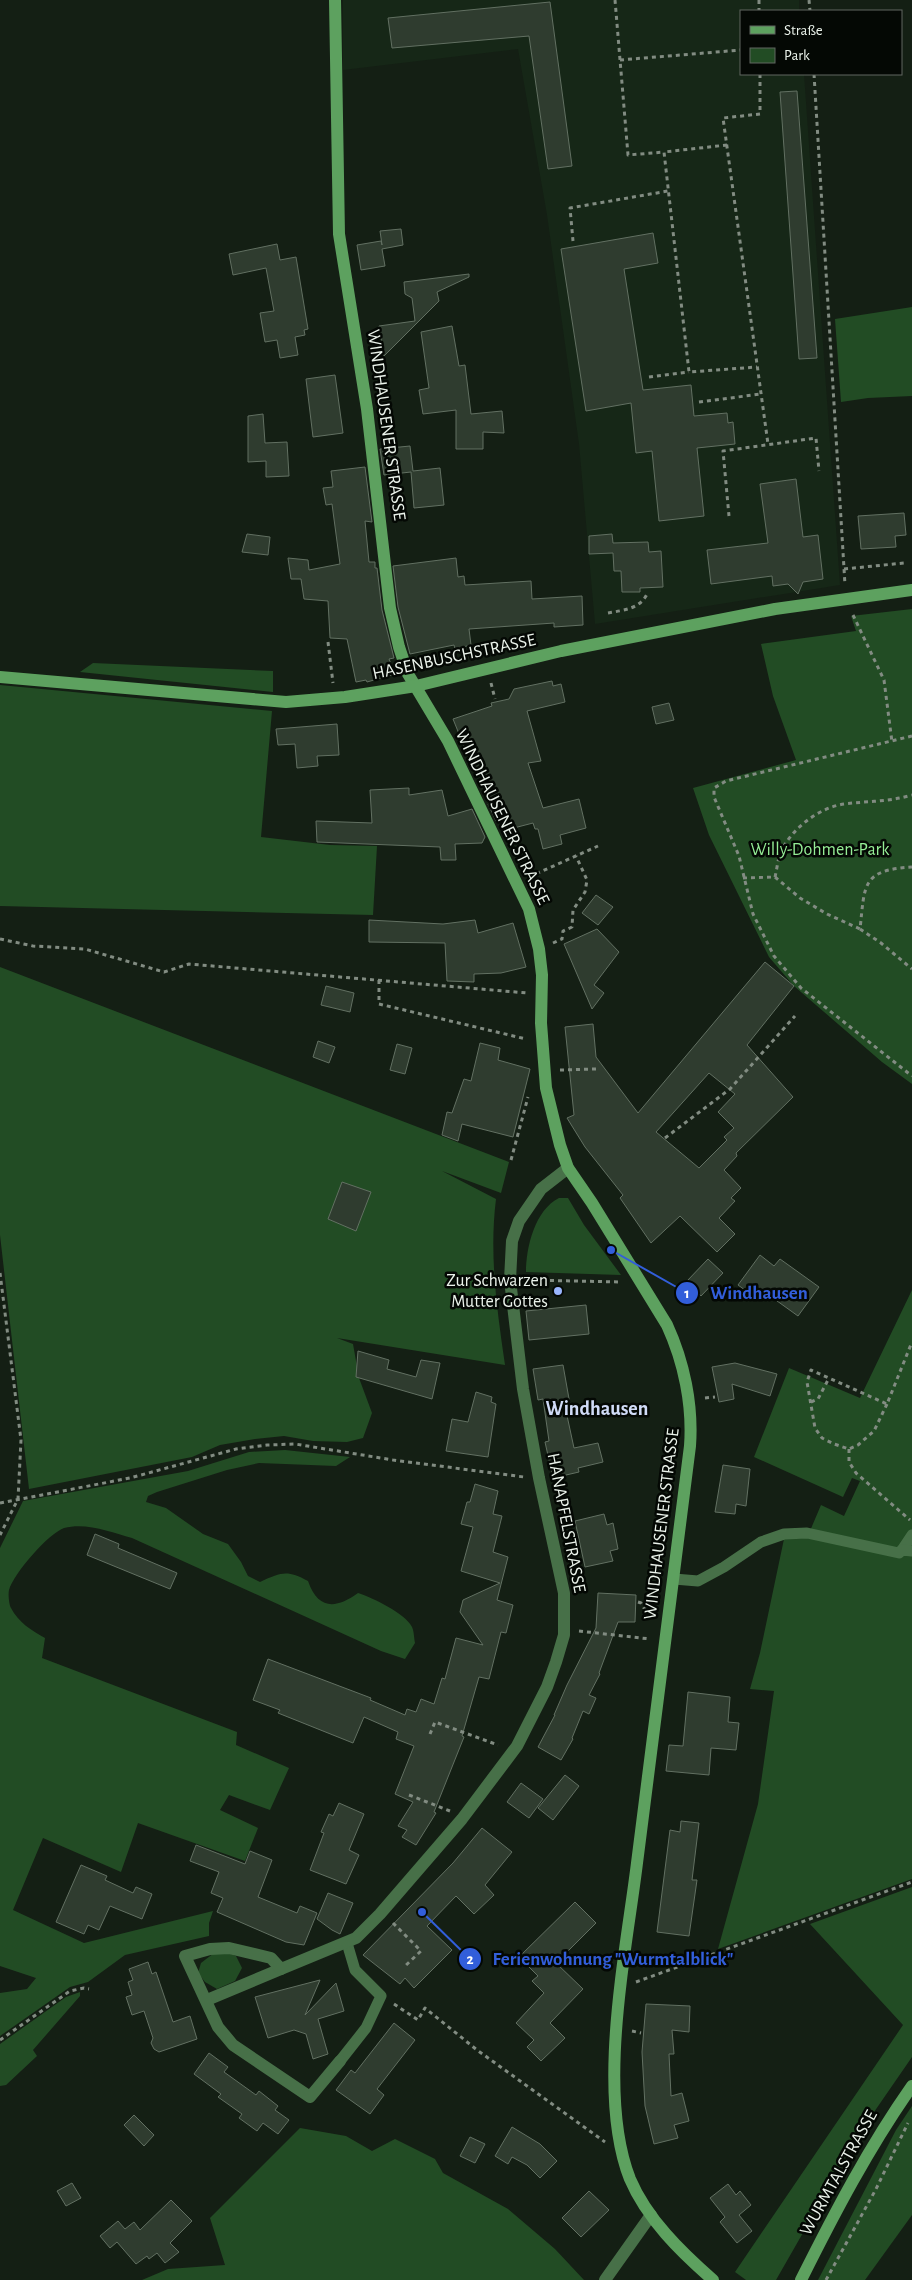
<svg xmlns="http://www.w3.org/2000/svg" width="912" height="2280" font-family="'Alegreya Sans',sans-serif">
<rect width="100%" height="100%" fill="#141f14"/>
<path fill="#162717" d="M343 0H799V11H741V74H804L840 585 595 624 579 444 547 215 518 49 343 70Z"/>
<g fill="#224c24">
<path d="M912 307V396L868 398 841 402 835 319Z"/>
<path d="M912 609V1084L882 1062 794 986 769 957 709 835 693 788 796 760 773 696 761 644 856 631 851 616Z"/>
<path d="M93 663 273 671V692L80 672Z"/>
<path d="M0 685 272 711 261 837 330 845 377 846 373 915 0 906Z"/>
<path d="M0 967 509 1162 501 1193 442 1171 496 1199C489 1255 497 1310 505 1365L337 1338 353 1344 359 1378 372 1413 363 1438 347 1442 313 1441 284 1436 255 1439 220 1445 192 1457 29 1489 0 1235Z"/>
<path d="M559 1198H568L584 1225 621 1275 526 1272C526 1247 535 1210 559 1198Z"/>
<path d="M912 1290V1879L718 1949 758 1804 774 1691 750 1689 760 1653 784 1539 807 1538 821 1505 844 1516 860 1481 852 1478 843 1497 754 1457 789 1368 860 1398Z"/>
<path d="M285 1450 350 1457 336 1466 259 1463 227 1470 157 1492 148 1496 146 1502 166 1508 203 1534 228 1544 241 1562 248 1576 260 1582C282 1572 287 1570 308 1581 318 1610 336 1609 358 1593 373 1598 405 1613 412 1627 414 1631 414 1638 415 1643L405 1659 381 1651 132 1538C111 1532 86 1522 64 1528 48 1534 14 1573 9 1590 8 1594 9 1605 11 1608 18 1622 32 1631 45 1638L42 1658 237 1732 236 1745 289 1768 270 1810 229 1795 220 1810 258 1828 245 1861 138 1823 121 1872 43 1838 13 1910 84 1943 213 1911 209 1923V1936L125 1955 88 1982 70 1987 0 2036V1993L27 1989 36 1978 0 1966V1548L23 1501 188 1471 249 1452Z"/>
<path d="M912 1887V2057L863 2128 776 2280H746L735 2272 903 2025 810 1924Z"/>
<path d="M214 1953H228L236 1956 242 1968 235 1981 217 1989 205 1982 198 1973 201 1963Z"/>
<path d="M80 1992V1996L33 2050 37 2056 6 2085 0 2086V2044L66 1997Z"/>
<path d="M912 2106V2215L865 2280H818L896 2130Z"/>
<path d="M300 2128 346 2136 372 2151 395 2139 435 2159 443 2173 508 2209 555 2249 584 2280H142L168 2269 225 2265 210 2218Z"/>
</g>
<g fill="#2f3c2f" stroke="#627062" fill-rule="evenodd">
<path d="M550 2 572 166 548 169 529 36 392 48 388 18Z"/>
<path d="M797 91 817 358 799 359 780 92Z"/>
<path d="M401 229 403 245 382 249 385 266 361 270 357 245 381 241 382 245 380 231Z"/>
<path d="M653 233 658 263 624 269 643 390 691 385 694 416 727 413 728 423 733 422 735 444 697 448 704 516 659 521 652 451 636 453 631 403 586 411 561 249Z"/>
<path d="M277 244 280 260 296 257 308 329 304 330 305 335 295 337 298 355 280 358 277 340 265 342 260 313 274 311 266 268 233 275 229 254Z"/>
<path d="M469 274V277L437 292 439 301 384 356 379 326 415 321 412 298 405 294 404 282Z"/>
<path d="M452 326 459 366 465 365 471 414 502 411 504 433 483 432V449H456V410L423 414 419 390 429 388 421 332Z"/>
<path d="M335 375 343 433 313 437 306 379Z"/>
<path d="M263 414 265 443 287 442 289 476 266 477V461L248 462V416Z"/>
<path d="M410 446 413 471 440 468 444 505 414 508 411 472 384 475 380 449Z"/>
<path d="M365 467 372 522 365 521 369 562H375V568H377L382 610 394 658 389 659 395 674 367 682 366 680 356 682 347 639 330 638 328 601 304 599 301 579H291L288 558 308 560 309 570 340 564 332 504 326 505 323 488 333 487 331 471Z"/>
<path d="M796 479 803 537 818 535 823 579 803 582 798 594 788 584 773 586 772 576 711 584 707 550 768 543 760 484Z"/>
<path d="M904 513 906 535 895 536 896 547 861 549 858 516Z"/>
<path d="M247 534 270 537 268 555 242 552Z"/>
<path d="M612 534 613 543 648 542 649 552 661 551 663 587 640 588V592H622L621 571H614L613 553 589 554V536Z"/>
<path d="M456 558 458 577 464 576 465 585 531 581 532 599 582 596 583 625 554 627V623L469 629 471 645 455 649 454 645 410 654 398 607 393 566Z"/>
<path d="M552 681 553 686 561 684 565 702 527 711 541 761 528 763 543 808 579 799 586 828 560 835 562 844 543 849 538 829H535L533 823 506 830 499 816 496 821 488 804 493 803 482 769 474 771 453 719 492 706 491 703 509 699 514 689Z"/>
<path d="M669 703 674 720 656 724 652 707Z"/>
<path d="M337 724 339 755 317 756 318 766 297 768 295 744 278 745 276 729Z"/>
<path d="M409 788V795L442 790 448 816 472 809 485 837 482 843 455 844 456 860H441L440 847 317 842 316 821 372 823 370 790Z"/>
<path d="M596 895 613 907 598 925 582 913Z"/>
<path d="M369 920 443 924 475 920 478 933 513 923 526 967 501 973 474 974V982L447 981 445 943 369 942Z"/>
<path d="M597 929 619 952 594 985 604 993 592 1009 564 944Z"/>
<path d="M765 962 794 986 747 1045 793 1097 736 1153 737 1156 724 1170 741 1188 731 1198 735 1201 719 1218 735 1234 717 1252 680 1216 651 1243 620 1198 623 1195 585 1147 567 1118 574 1115 565 1027 593 1024 596 1057 638 1113ZM709 1073 735 1094 718 1112 734 1128 724 1137 727 1140 699 1168 656 1132Z"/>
<path d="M326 986 354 993 350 1012 321 1005Z"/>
<path d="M318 1041 335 1047 329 1063 313 1057Z"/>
<path d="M480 1043 500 1048 498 1060 530 1069 513 1137 462 1124 458 1141 442 1135 447 1112 452 1113 464 1079 471 1081Z"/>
<path d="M397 1044 412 1048 405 1074 390 1070Z"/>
<path d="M342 1182 371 1192 356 1231 328 1219Z"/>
<path d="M760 1255 774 1266 780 1259 819 1287 798 1316 759 1288 753 1296 738 1285Z"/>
<path d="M708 1259 723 1273 701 1296 687 1281Z"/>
<path d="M586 1305 589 1334 529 1340 526 1311Z"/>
<path d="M358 1351 389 1360 387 1369 416 1377 421 1360 440 1363 432 1399 356 1377Z"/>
<path d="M735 1363 777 1374 770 1396 732 1384 734 1399 719 1402 712 1367Z"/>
<path d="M563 1365 571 1410 566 1411 574 1448 598 1443 603 1462 578 1468 579 1472 553 1478 545 1442 549 1441 543 1399 538 1400 533 1369Z"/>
<path d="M476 1392 492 1397 491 1402 496 1404 488 1457 446 1451 452 1419 468 1422Z"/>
<path d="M723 1465 750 1469 746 1506 736 1504 735 1514 715 1512Z"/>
<path d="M475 1484 498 1491 493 1514 502 1516 493 1552 508 1557 497 1600 513 1605 506 1633 501 1632 489 1679 479 1677 462 1736 464 1737 434 1812 436 1813 416 1845 402 1837 407 1830 398 1826 413 1802 395 1794 414 1746 396 1739 398 1732 364 1717 353 1743 278 1713 280 1710 253 1700 268 1659 371 1698 370 1700 405 1715 407 1709 416 1712 421 1699 434 1704 442 1678 445 1679 456 1638 483 1645 460 1612 463 1600 500 1583 461 1571 473 1527 461 1524 467 1502H470Z"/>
<path d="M604 1514 607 1525 613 1523 618 1549 610 1551 613 1561 585 1567 575 1521Z"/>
<path d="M95 1534 119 1544 118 1548 177 1573 170 1589 87 1555Z"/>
<path d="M598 1593 636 1595 635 1622H618L599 1673 600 1674 589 1695 596 1698 589 1714 583 1711 572 1738 573 1739 561 1760 538 1747 555 1715H554L567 1685 596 1628Z"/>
<path d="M688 1692 730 1697 728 1722 739 1723 736 1750 711 1748 709 1775 666 1771 669 1745 683 1746Z"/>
<path d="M565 1775 579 1786 553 1820 538 1808Z"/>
<path d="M521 1783 543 1799 529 1818 507 1802Z"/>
<path d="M339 1803 364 1814 349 1850 359 1855 346 1884 310 1870 324 1833 321 1832 329 1814 333 1816Z"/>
<path d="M681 1821 699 1823 692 1880H697L689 1936 657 1932 670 1830 680 1832Z"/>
<path d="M482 1828 512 1852 485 1885 494 1895 474 1914 456 1896 427 1926 452 1950 414 1988 405 1978 400 1984 363 1955 453 1863Z"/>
<path d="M196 1845 245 1864 250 1851 272 1860 258 1897 297 1913 300 1906 317 1913 304 1945 286 1942 217 1912 223 1898 211 1893 219 1872 190 1861Z"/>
<path d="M81 1865 107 1876 105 1880 133 1893 136 1887 152 1894 142 1919 110 1906 99 1930 88 1925 84 1934 56 1922Z"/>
<path d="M328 1893 353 1903 340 1934 332 1930 317 1919Z"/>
<path d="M575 1902 596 1923 556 1963 583 1989 550 2023 565 2038 541 2061 527 2047 534 2040 516 2023 544 1993 532 1981 538 1976 519 1957Z"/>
<path d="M148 1962 152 1974 156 1972 173 2022 190 2016 197 2039 159 2052 154 2049 151 2043 153 2038 144 2011 132 2015 126 1997 132 1995 128 1982 133 1980 129 1969Z"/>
<path d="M320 1980 305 2015 336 1983 344 2011 318 2019 328 2054 313 2059 306 2034 294 2030 268 2038 255 1997Z"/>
<path d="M646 2004 690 2006 689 2032 672 2030 674 2054H669L671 2096 682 2093 689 2121 674 2125 678 2138 654 2144 645 2106 642 2052Z"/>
<path d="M394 2023 415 2040 377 2089 384 2095 370 2114 336 2090 351 2070 355 2073Z"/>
<path d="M209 2053 228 2067 224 2072 256 2095 259 2091 278 2106 275 2110 289 2120 278 2134 263 2123 257 2131 239 2118 242 2114 218 2097 221 2094 194 2074Z"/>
<path d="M134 2115 154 2135 144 2146 124 2125Z"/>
<path d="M512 2127 540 2144 557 2161 540 2178 527 2165 512 2157 508 2164 495 2156Z"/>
<path d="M470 2137 485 2144 475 2163 460 2156Z"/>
<path d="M72 2183 81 2198 66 2206 57 2191Z"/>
<path d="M728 2184 736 2195 740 2191 751 2205 739 2215 752 2231 737 2243 720 2222 725 2217 710 2198Z"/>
<path d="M589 2191 609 2210 581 2237 562 2218Z"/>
<path d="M171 2200 192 2221 170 2243 179 2252 165 2263 157 2253 149 2259 147 2256 136 2264 117 2242 110 2248 100 2236 118 2221 125 2229 134 2222 140 2230Z"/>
</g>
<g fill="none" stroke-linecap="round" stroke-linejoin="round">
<g stroke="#828c82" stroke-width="3" stroke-dasharray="4 4" stroke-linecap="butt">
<path d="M615 0 628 155 664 152"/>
<path d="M759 0V11"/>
<path d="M809 0 810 11"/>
<path d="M620 60 741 50"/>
<path d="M760 74V114L723 118 768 444"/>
<path d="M814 74 845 585"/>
<path d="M727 145 664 152 689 372 757 367"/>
<path d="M573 241 570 208 668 191"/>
<path d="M649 377 689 372"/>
<path d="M699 402 761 394"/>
<path d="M729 516 723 451 816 438 819 471"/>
<path d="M844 569 904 563"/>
<path d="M608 613C624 610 641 609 648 592"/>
<path d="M853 615 884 680 892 742"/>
<path d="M328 642 333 683"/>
<path d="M491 683 495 699"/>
<path d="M912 736 726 781 714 788V797L739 856 753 914 774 956 801 988 912 1076"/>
<path d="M529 877 598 846"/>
<path d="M775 877C777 869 778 858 781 851 793 828 818 808 844 804 867 801 889 802 912 795"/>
<path d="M743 878 775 877 800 898 827 914 860 929C865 885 861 870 912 867"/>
<path d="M860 929 881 943 912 969"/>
<path d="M0 939 33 946 85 949 164 972 189 964 527 993"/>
<path d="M553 943 562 939 563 931 572 927 573 910 585 892 587 880 576 856"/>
<path d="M379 980V1004L526 1039"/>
<path d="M560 1070 596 1069"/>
<path d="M665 1138 730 1089 795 1016"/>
<path d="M511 1160 528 1097"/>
<path d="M0 1273 21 1440 18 1499 0 1535"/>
<path d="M526 1280 622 1282"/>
<path d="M705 1398 715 1397"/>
<path d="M811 1402 818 1399 829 1378"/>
<path d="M887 1404 874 1431 858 1445 849 1449 834 1444 822 1438 815 1428 807 1382 811 1370 887 1404 912 1342"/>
<path d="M849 1449V1462L856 1473 910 1520"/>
<path d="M0 1503 130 1478 236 1449 267 1445 295 1444 393 1460 524 1477"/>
<path d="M638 1602 641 1603 647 1613 654 1615"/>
<path d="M579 1631 650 1639"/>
<path d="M430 1734 435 1722 498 1745"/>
<path d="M409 1795 450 1811"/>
<path d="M393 1923 421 1951 404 1967"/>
<path d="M636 1982 912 1882"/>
<path d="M394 2004 418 2020 425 2008 477 2050 605 2142"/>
<path d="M632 2031 641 2033"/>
<path d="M0 2040 70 1991 84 1988 89 1989"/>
<path d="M826 2280 876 2189 908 2123"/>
</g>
<g stroke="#477048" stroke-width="11">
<path d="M902 1550 912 1535"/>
<path d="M674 1579 698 1581 724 1567 761 1542 784 1534 807 1533 899 1553 902 1550 912 1551"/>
<path d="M340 2061 366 2028 381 1996 355 1970 347 1943"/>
</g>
<g stroke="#477048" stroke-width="12">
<path d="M207 2000 281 1969"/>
<path d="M340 2061 310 2097 233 2045 218 2027 185 1956 210 1949 229 1948 271 1958 281 1969 356 1938 380 1914 462 1819 517 1746 547 1687 556 1662 564 1635V1593L539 1478 523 1389 510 1280 512 1241 519 1221 541 1189 568 1168"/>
<path d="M605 2280 651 2215"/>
</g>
<g stroke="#5da15f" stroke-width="12">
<path d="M335 0 339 234 367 409 390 608 399 647 408 674 448 741 529 909 539 949 542 975 541 1023 546 1088 560 1145 568 1168 592 1203 667 1325C684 1362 693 1405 690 1446 672 1585 654 1724 637 1863 626 1953 596 2093 630 2179 647 2219 681 2252 713 2280"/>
<path d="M0 677 286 702 345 697 416 686 561 651 775 609 912 590"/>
<path d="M801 2280C834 2214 869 2147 912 2086"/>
</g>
</g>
<circle fill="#99b5fd" stroke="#040804" stroke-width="2" cx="558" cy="1291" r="5"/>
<g text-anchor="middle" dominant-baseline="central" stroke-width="5" stroke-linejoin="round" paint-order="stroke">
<g font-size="18" fill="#ebf3eb" stroke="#040804">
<text transform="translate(386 425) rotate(82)">WINDHAUSENER STRASSE</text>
<text transform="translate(454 657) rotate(-12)">HASENBUSCHSTRASSE</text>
<text transform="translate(502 817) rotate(64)">WINDHAUSENER STRASSE</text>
<text transform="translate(566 1523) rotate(79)">HANAPFELSTRASSE</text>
<text transform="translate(662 1524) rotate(-83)">WINDHAUSENER STRASSE</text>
<text transform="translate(839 2173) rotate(-61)">WURMTALSTRASSE</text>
</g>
<g font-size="18" fill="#95ed96" stroke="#040804">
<text x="820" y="850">Willy-Dohmen-Park</text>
</g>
<g font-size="18" fill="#ebf3eb" stroke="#040804" text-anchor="end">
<text x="548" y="1281">Zur Schwarzen<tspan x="548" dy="21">Mutter Gottes</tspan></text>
</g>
<g font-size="20" font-weight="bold" fill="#d0dbf7" stroke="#040804">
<text x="597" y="1409">Windhausen</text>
</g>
</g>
<path fill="none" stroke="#325eda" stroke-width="2" d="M611 1250L687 1293M422 1912L470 1959"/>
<g fill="#325eda" stroke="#040804" stroke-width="2">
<circle cx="611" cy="1250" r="5"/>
<circle cx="422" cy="1912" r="5"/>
<circle cx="687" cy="1293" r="12"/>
<circle cx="470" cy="1959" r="12"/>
</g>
<g font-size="15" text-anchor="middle" font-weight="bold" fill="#fff">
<text x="687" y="1298">1</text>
<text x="470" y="1964">2</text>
</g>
<g font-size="19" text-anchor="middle" font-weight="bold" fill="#325eda" stroke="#040804" stroke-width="5" stroke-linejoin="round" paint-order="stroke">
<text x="759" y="1299">Windhausen</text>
<text x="613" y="1965">Ferienwohnung "Wurmtalblick"</text>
</g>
<rect x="740" y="10" width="162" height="65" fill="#040804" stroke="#606660"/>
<rect x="750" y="26" width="25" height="8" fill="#5da15f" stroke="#606660"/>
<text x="784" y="35" font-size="15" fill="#ebf3eb">Straße</text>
<rect x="750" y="48" width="25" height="15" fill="#224c24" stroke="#606660"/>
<text x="784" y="60" font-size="15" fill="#ebf3eb">Park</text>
</svg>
